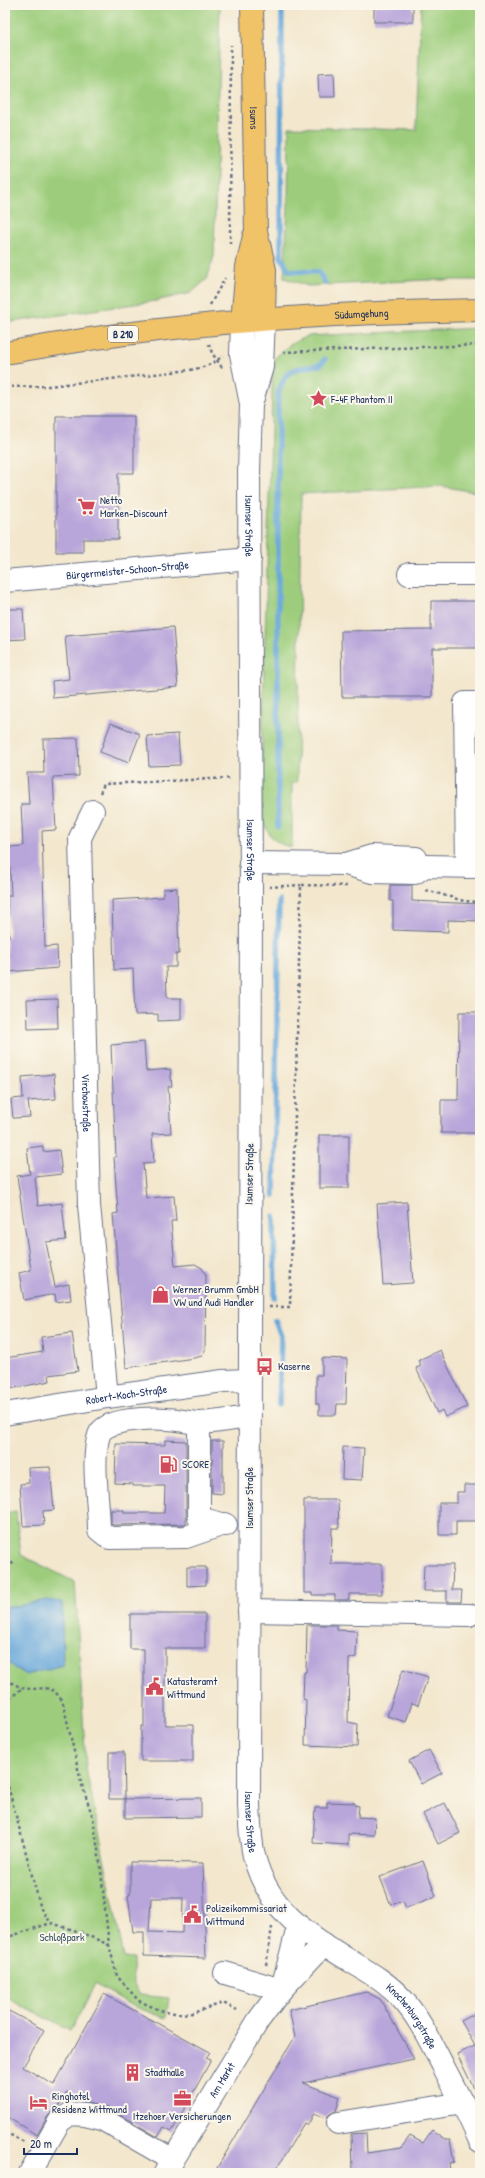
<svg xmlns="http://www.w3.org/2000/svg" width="485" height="2178" font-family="'Patrick Hand',sans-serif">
<rect width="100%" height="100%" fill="#fbf7ec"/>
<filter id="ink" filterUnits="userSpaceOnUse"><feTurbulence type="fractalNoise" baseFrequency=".025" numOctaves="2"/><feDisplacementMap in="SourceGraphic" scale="8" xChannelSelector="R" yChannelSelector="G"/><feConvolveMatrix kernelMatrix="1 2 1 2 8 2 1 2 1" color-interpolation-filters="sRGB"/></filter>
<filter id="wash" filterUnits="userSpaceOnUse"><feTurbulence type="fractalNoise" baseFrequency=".012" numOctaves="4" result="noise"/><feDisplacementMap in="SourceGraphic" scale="16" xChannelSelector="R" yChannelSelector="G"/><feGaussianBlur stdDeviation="0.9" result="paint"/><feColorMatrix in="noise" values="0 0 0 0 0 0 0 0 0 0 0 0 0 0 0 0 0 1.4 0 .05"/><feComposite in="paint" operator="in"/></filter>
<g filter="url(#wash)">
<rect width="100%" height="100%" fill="#f3e7cd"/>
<g fill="#9dcd7c" stroke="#5c7e6d">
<path d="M5 5H220L214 256 207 279 191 293 155 301 5 323Z"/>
<path d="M421 5H480V280H426L308 286 284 278 288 207 289 127 416 130Z"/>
<path d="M480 328V493L441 486 301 494 297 782 292 783V847C257 842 262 805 261 778L273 360 289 345 307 336Z"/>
<path d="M16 1511 21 1555 75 1582 86 1768 124 1958 133 1959 134 1985 140 1995 169 1998 166 2018 135 2007 95 1984 70 2031 5 1997V1513Z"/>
</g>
<path fill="#67a7da" stroke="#416b9c" d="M46 1600 62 1602 63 1665 26 1675 14 1668 5 1658V1606H17Z"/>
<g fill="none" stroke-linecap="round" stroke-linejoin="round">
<g stroke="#67a7da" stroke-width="5.5">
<path d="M282 5 281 257 289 271 319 272 325 283"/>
<path d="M278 827V395C285 367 294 369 320 365L325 359"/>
<path d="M274 1195 279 901"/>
<path d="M274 1216 275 1298"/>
<path d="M275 1320 281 1336 279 1405"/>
</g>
</g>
<g id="blocks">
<g fill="#b8a5da" fill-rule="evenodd">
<rect x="374" y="5" width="39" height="17"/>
<path d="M334 73 335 97H319L318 74Z"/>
<path d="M56 416H134V473H118V539H83V552H56Z"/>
<path d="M431 601H480V648H432V697H342L341 631 431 630Z"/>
<path d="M5 609H23L25 639 5 640Z"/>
<path d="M173 627 178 687 53 698 52 681 69 679 65 636Z"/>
<path d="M111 723 140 734 129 763 100 752Z"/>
<path d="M178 734 180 765 149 766 147 736Z"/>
<path d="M78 738 79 776 53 777 56 830 42 831 45 947 57 946 58 968 8 972 6 937H9L7 896H11L9 847 23 846 21 804H29L27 773H44L43 739Z"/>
<path d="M390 885H412V901L480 904V921L448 920V932L393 930V901H390Z"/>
<path d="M177 888 179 954H176V967H166L167 998H181V1020L158 1021V1014L135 1015 133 969 114 970 112 900 163 897V889Z"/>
<path d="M57 999 58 1028 28 1029 27 1000Z"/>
<path d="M459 1012H480V1133H441V1100H458Z"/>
<path d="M144 1042 146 1071 170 1069 172 1086 168 1087 171 1133 152 1134 154 1163 143 1164 146 1198 174 1196 176 1221H171L175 1266 195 1264 202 1268 206 1275 205 1350 202 1356 194 1358 126 1368 113 1214 118 1213 114 1157H116L111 1045Z"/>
<path d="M54 1074 56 1099 28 1101 30 1117 13 1118 11 1099 23 1098 22 1077Z"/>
<rect x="319" y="1135" width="30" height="53"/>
<path d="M43 1146V1152L59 1150 62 1174 35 1177 38 1206 62 1203 66 1240 46 1242 55 1287 69 1284 71 1300 56 1302 55 1294 24 1300 19 1273 31 1270 17 1176 30 1174 27 1148Z"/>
<path d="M407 1202 413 1283 383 1285 377 1204Z"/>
<path d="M72 1333 78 1371 49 1375 50 1381 5 1390V1358L43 1352 41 1337Z"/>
<path d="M440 1350 467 1407 445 1417 442 1410 437 1413 416 1368 421 1366 419 1360Z"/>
<path d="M322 1358 347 1359 346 1404H337L336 1415H319V1404H316V1375H322Z"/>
<path d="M165 1440 186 1441V1524L113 1525 111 1524V1510H124V1513H164L165 1486H133V1484L115 1483 116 1444 165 1445Z"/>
<path d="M212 1441H223V1494L212 1493Z"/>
<path d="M343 1447 364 1448 362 1480 342 1479Z"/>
<path d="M50 1467 54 1510 43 1511 44 1525 23 1526 20 1484 29 1483 28 1468Z"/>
<path d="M464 1485H480V1521H456V1535H439V1503H457V1492H464Z"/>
<path d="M304 1500H338L339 1528H332L331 1564H382V1594H349V1600H335V1595H312V1593H304Z"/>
<path d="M424 1565H453L452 1590H462L461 1602H447V1591H423Z"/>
<path d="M187 1567H206V1585L187 1586Z"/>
<path d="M130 1614H205V1648H165V1725H193V1761H141V1726H144V1649H130Z"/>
<path d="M307 1625H337V1630L357 1631 356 1657 349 1659 348 1722 358 1724 357 1747 305 1745 306 1700 303 1699 304 1672H306Z"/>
<path d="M403 1669 428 1677 418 1705 412 1703 406 1722 387 1716Z"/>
<path d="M429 1750 442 1773 421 1784 409 1761Z"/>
<path d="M109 1752H124L125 1799H109Z"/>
<path d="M201 1798V1817L125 1818V1799Z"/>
<path d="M327 1802 355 1803V1805L359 1806 358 1817 375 1818 374 1835 348 1834V1845L313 1843 315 1808H327Z"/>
<path d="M445 1803 460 1833 438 1844 423 1814Z"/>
<path d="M423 1861 436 1896 406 1908 403 1901 391 1905 380 1877Z"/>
<path d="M130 1862 203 1863 206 1958 144 1956V1932H133L128 1895H130ZM151 1898H183L182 1933 149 1932Z"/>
<path d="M366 1992 380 1999 414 2059 303 2083 340 2097 336 2111 330 2114 326 2118 314 2113 308 2125 304 2123 274 2173H214L295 2037 289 2010Z"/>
<path d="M104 1994 210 2052 206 2058 211 2060 172 2131 164 2127 158 2137 108 2108 87 2103 67 2092 58 2107 48 2116 37 2135 5 2116V2020L9 2011 44 2030 23 2067 54 2085Z"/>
<path d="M480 2011V2101L457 2054 475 2046 461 2021Z"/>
<path d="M432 2130 446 2140H450L454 2162 449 2163 450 2171 352 2173 351 2134 366 2133 367 2153 401 2148 410 2136 423 2143Z"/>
</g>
</g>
</g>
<g filter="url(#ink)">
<use href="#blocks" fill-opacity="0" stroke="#676f85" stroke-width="1"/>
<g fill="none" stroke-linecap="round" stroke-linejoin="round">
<defs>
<g id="minor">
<path id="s1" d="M242 321 241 354 251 404 249 472 251 888 249 1805C250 1822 250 1839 254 1856 267 1908 305 1933 347 1959 367 1971 387 1982 403 2000 419 2018 429 2039 440 2060 454 2087 468 2113 480 2141"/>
<path d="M252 401 262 367 264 319"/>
<path d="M409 574H480"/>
<path id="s2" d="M5 581 250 559"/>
<path id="s3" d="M93 811 80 838 89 1205 107 1397"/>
<path d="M250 863 346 864 372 872 415 873 425 866 480 867"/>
<path d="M346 864 372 856 416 858"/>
<path d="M467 867 465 703H480"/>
<path id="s4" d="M5 1414 107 1397 223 1381 249 1380"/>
<path d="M199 1423V1518L226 1525"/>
<path d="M224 1524 186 1537 109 1538 99 1530C99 1504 91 1460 99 1435 105 1418 151 1418 167 1419 178 1419 189 1423 200 1423 217 1422 233 1419 249 1417"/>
<path d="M249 1611 469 1615"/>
<path d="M225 1973 281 1990"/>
<path d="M282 1988 296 1935 301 1928"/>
<path d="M338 2123 463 2103"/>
<path d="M30 2173 59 2122 70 2114 85 2115 102 2119 173 2160"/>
<path id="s5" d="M165 2173 258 2021 281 1990 324 1944"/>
</g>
<g id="major">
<path id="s6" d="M252 5 256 231 265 270 264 319"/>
<path d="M242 321 247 267 254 236"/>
<path id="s7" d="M5 353C48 346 90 338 133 333 249 318 364 312 480 310"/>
</g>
</defs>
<use href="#minor" stroke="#676f85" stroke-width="24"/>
<use href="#major" stroke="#676f85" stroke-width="24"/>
<g stroke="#676f85" stroke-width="2.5" stroke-dasharray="3 3" stroke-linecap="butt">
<path d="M230 244 231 45"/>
<path d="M210 305 225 278"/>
<path d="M209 344 212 353 223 369"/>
<path d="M283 352 480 345"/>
<path d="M5 387 49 386 190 370C206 367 210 365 223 356"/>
<path d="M100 793 104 784 232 778"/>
<path d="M269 887 301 885"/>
<path d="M426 890 464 901 480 902"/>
<path d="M269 1307H290L301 885 347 886"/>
<path d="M5 1552 14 1566"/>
<path d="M5 1680C11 1682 17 1686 23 1688 42 1692 51 1680 63 1703L81 1782 93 1818 100 1863 109 1945 117 1976 139 2001 164 2012 189 2014 223 2003 237 2010"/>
<path d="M5 1703 22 1688"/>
<path d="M5 1775 41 1909 51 1923 80 1932 109 1945"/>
<path d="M5 1938 51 1923"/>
<path d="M266 1965 272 1927"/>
<path d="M5 2132 26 2143"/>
</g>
<use href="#minor" stroke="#fff" stroke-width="22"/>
<use href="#major" stroke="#f1c369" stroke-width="22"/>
</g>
</g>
<defs>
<symbol id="sight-bare" viewBox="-9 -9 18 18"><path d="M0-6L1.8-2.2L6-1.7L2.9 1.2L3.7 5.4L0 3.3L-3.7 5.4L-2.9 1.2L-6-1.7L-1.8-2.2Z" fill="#d1495b" stroke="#fbf7ec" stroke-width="2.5" paint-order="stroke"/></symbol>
<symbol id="supermarket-bare" viewBox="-9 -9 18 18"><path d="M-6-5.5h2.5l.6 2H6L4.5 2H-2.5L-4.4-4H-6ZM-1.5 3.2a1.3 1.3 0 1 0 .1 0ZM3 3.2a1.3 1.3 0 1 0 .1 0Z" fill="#d1495b" stroke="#fbf7ec" stroke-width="2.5" paint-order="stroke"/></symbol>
<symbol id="shop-bare" viewBox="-9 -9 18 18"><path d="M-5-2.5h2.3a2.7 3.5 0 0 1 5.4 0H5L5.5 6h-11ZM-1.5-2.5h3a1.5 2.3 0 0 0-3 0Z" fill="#d1495b" stroke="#fbf7ec" stroke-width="2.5" paint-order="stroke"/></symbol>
<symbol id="bus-bare" viewBox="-9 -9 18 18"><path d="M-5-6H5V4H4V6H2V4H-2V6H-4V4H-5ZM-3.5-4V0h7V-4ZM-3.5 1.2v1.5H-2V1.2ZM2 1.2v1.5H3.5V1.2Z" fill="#d1495b" stroke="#fbf7ec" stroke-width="2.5" paint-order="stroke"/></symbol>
<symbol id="fuel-bare" viewBox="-9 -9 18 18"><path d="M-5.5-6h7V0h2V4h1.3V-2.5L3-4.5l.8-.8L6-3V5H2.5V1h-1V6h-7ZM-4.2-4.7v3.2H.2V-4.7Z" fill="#d1495b" stroke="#fbf7ec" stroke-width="2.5" paint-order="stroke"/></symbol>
<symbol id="civic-bare" viewBox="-9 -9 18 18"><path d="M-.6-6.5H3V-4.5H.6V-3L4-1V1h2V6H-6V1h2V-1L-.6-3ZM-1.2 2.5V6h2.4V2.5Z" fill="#d1495b" stroke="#fbf7ec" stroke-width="2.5" paint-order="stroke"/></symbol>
<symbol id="building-bare" viewBox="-9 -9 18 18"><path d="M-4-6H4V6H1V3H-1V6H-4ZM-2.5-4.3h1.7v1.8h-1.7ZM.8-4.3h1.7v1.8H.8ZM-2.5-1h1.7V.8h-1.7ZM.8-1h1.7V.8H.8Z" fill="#d1495b" stroke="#fbf7ec" stroke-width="2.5" paint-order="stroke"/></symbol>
<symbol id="office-bare" viewBox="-9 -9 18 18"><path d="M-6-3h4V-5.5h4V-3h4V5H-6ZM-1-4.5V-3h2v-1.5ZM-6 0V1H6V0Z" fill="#d1495b" stroke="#fbf7ec" stroke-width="2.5" paint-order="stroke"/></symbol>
<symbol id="hotel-bare" viewBox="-9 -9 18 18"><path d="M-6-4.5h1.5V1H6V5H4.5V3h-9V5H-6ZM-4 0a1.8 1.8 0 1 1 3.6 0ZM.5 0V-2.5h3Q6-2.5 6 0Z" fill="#d1495b" stroke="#fbf7ec" stroke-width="2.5" paint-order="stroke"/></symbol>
</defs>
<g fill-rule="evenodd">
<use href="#sight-bare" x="306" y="386" width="25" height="25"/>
<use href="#supermarket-bare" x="74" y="494" width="25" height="25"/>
<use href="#shop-bare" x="148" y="1282" width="25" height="25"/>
<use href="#bus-bare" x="252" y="1354" width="25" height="25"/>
<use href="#fuel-bare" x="156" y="1452" width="25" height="25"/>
<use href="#civic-bare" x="142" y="1674" width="25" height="25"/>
<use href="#civic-bare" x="180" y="1902" width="25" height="25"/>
<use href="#building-bare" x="120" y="2060" width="25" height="25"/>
<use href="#office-bare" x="170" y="2086" width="25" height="25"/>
<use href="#hotel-bare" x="26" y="2090" width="25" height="25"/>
</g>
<g text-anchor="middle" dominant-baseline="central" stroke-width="4" stroke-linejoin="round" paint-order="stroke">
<rect fill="#fbf7ec" stroke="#5e6b89" stroke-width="1" x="108" y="326" width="30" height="16" rx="3"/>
<g font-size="10" font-weight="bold" fill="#1b2f5e">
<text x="123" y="334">B 210</text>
</g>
<g font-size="11" fill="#1b2f5e" stroke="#fbf7ec">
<text stroke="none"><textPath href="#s6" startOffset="113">Isums</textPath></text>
<text stroke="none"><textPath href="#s7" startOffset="359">Südumgehung</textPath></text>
<text stroke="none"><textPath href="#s1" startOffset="206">Isumser Straße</textPath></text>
<text stroke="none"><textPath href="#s2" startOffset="123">Bürgermeister-Schoon-Straße</textPath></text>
<text stroke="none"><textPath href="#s1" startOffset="530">Isumser Straße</textPath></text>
<text stroke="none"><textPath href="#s3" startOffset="295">Virchowstraße</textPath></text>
<text transform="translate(249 1174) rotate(-89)">Isumser Straße</text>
<text stroke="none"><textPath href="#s4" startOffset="123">Robert-Koch-Straße</textPath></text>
<text transform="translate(249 1498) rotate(-90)">Isumser Straße</text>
<text stroke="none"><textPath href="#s1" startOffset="1502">Isumser Straße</textPath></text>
<text stroke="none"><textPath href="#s1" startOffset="1767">Knochenburgstraße</textPath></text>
<text stroke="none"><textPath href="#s5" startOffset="109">Am Markt</textPath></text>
</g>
<g font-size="11" fill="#1b2f5e" stroke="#fbf7ec" text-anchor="start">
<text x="331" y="399">F-4F Phantom II</text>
<text x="100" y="500">Netto<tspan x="100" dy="13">Marken-Discount</tspan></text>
<text x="173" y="1289">Werner Brumm GmbH<tspan x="173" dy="13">VW und Audi Handler</tspan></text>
<text x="278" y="1366">Kaserne</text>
<text x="182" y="1464">SCORE</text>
<text x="167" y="1681">Katasteramt<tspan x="167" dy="13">Wittmund</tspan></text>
<text x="206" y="1908">Polizeikommissariat<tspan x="206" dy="13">Wittmund</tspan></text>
<text x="145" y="2072">Stadthalle</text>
<text x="52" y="2096">Ringhotel<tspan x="52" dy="13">Residenz Wittmund</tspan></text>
<text x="182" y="2116" text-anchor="middle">Itzehoer Versicherungen</text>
</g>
<g font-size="11" fill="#3c5666" stroke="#fbf7ec">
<text x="62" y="1937">Schloßpark</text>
</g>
</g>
<rect width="485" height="2178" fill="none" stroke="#fbf7ec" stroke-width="20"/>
<path d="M24 2148v6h53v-6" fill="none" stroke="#1b2f5e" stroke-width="2"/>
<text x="30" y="2148" font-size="12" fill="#1b2f5e" stroke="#fbf7ec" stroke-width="3" paint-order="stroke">20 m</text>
</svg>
